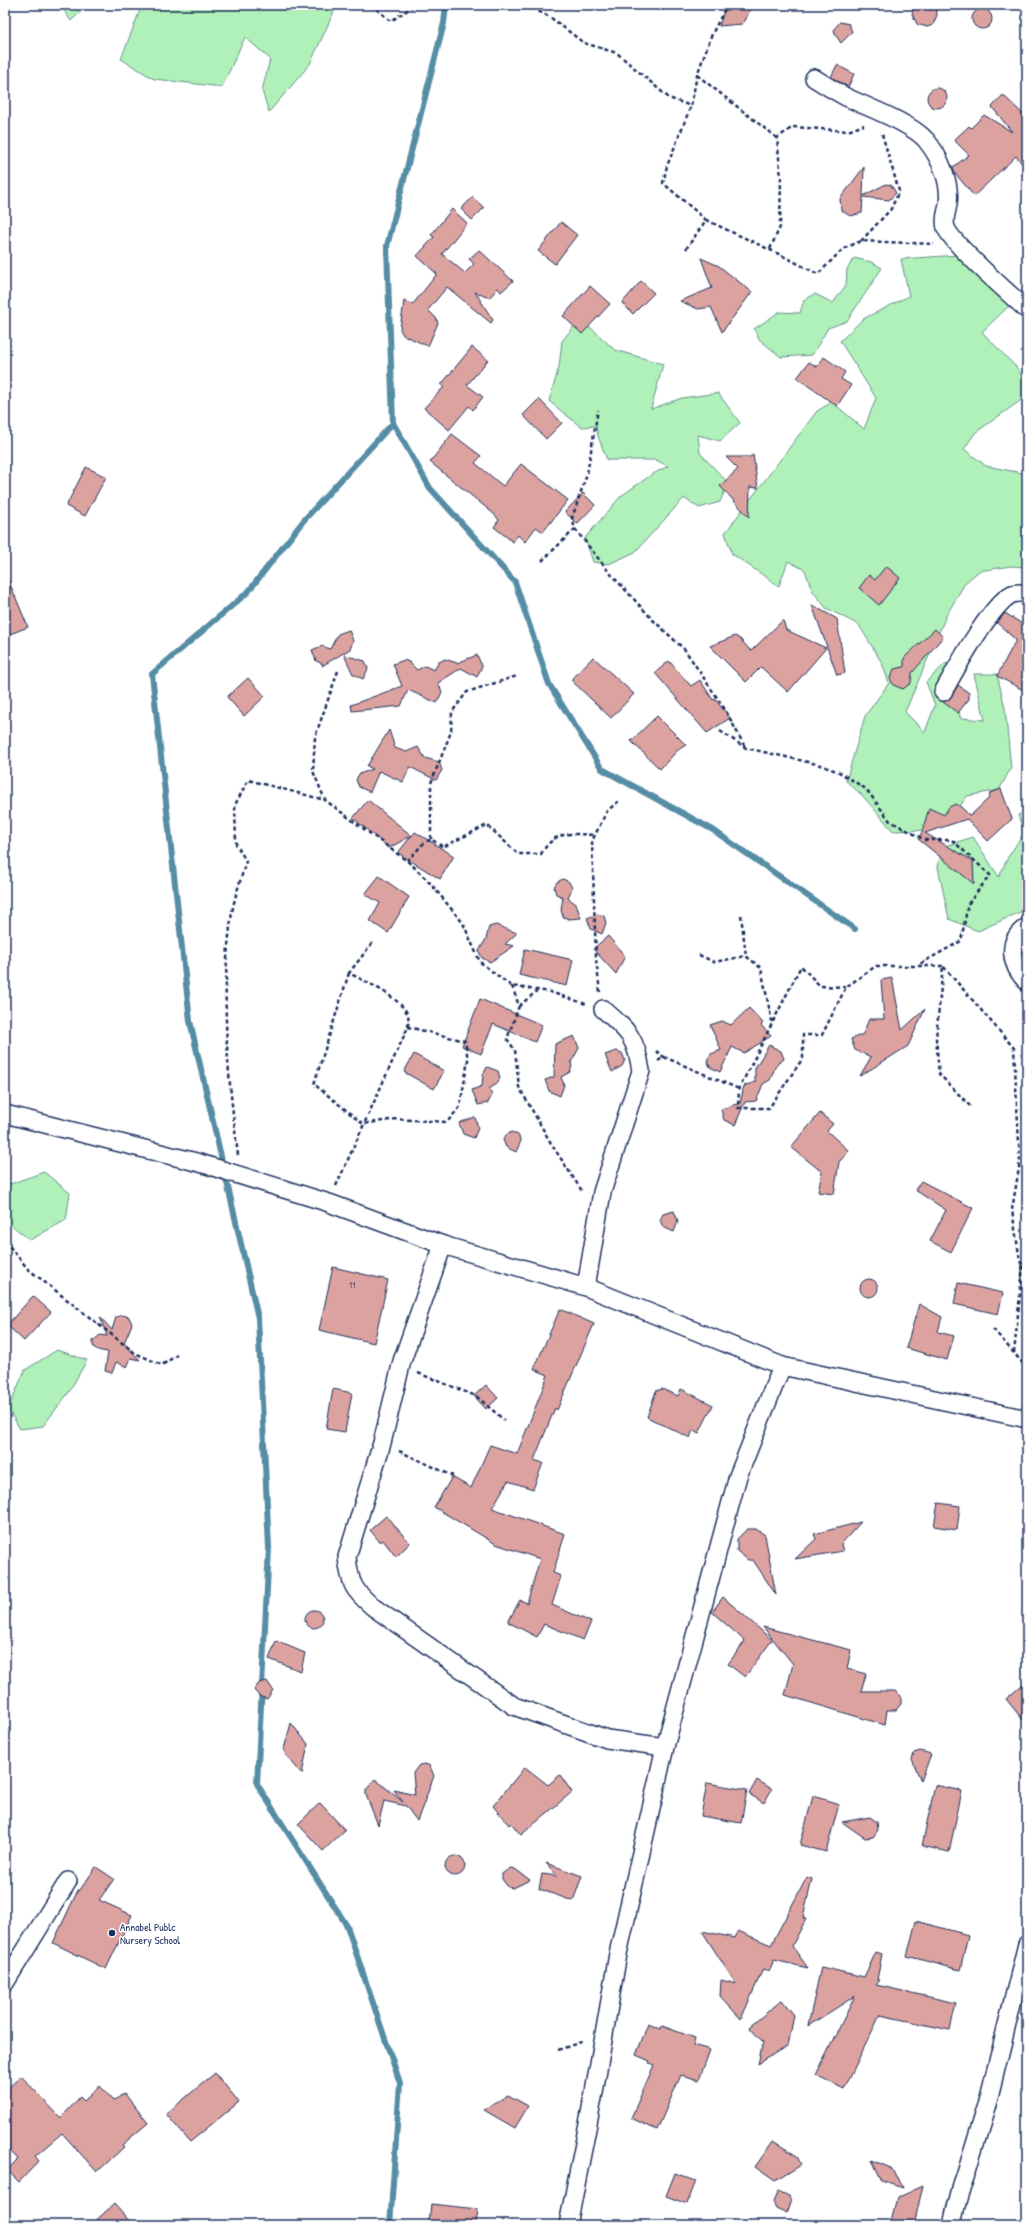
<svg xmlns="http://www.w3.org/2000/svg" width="1032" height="2230" font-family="'Patrick Hand',sans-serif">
<rect width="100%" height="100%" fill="#fff"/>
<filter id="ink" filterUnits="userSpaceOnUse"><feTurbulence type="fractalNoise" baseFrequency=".025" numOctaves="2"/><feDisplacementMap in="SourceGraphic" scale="8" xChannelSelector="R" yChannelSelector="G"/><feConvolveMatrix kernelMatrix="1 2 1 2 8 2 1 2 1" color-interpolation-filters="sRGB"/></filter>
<g filter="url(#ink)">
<g fill="#b0f1b9" stroke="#66908c">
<path d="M60 5H88L71 21Z"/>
<path d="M142 5H257L265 8 281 5H337L310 64 269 112 262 91 270 59 245 37 222 87 154 79 121 59Z"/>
<path d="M973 254 1019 296 982 332 1017 368 1027 384V396L975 433 964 449 986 466 1027 474V567L1011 566 979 571 965 583 946 616 905 712 925 732 935 705 926 682 946 663 957 681 960 718 985 720 974 674H997L1005 708 1011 768 999 790 967 796 958 809 932 830 893 831 862 795 846 781 865 716 889 683 882 663 859 625 826 608 812 590 805 570 788 561 779 586 732 554 725 533 817 411 832 402 864 429 876 398 840 341 863 319 909 296 901 259Z"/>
<path d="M854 258 871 262 882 268 847 321 828 328 812 355 781 357 760 340 754 329 779 312 800 313 804 300 815 294 833 303 846 285 847 269Z"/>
<path d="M574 326 591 328 615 350 663 364 651 409 682 398 718 393 740 423 720 441 698 435 700 453 728 483 720 502 699 508 684 498 635 552 609 564 593 562 585 538 621 496 651 475 668 466 656 460H607L598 436 596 426 581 427 549 401 559 367 562 341Z"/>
<path d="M1027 811V909L978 931 949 919 938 867 942 847 973 837 999 877 1008 857 1024 833 1018 815Z"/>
<path d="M44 1172 70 1193 66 1220 30 1240 5 1220V1182L10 1184Z"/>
<path d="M57 1350 87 1360 69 1392 43 1426 20 1429 8 1409 25 1370Z"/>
</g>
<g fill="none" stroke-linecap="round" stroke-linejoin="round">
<g stroke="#558da5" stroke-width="6">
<path d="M446 5 444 23 387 246 393 423 430 488 515 582 549 684 602 769 713 830 855 929"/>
<path d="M390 2225 400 2083 347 1926 257 1784 269 1548 258 1318 190 1021 152 674 248 592 304 520 393 423"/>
</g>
</g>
<g fill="#dca29f" stroke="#1b2f5e">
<path d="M726 5H752L745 21 742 24 719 26Z"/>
<path d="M914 5H936L937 15 933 25 927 27 917 24 912 14Z"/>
<circle cx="982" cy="19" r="10"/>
<path d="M840 22 849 24 852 32 841 43 835 34 834 29Z"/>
<path d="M837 65 854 74 848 87 831 77Z"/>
<circle cx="937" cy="98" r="10"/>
<path d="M1003 95 1027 118V170L1016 156 974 196 954 172 953 167 969 155 954 140 969 126 971 128 984 115 1012 132 992 107Z"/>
<path d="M864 167 863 196 886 184 891 185 896 193 889 200 863 197 862 213 850 216 841 210 840 199Z"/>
<path d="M473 197 484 208 472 220 461 209Z"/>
<path d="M452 209 467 223 442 254 465 273 474 264 469 259 479 250 513 281 501 292 498 288 489 298 475 292 493 320 491 323 447 287 428 310 436 318 438 323 428 346 403 335 400 329 404 301 413 304 437 274 417 256 434 237 431 235Z"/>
<path d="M561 222 577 235 555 264 538 251Z"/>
<path d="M701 258 719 266 752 292 722 332 711 307 698 309 680 301 712 288Z"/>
<path d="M641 281 654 293 633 314 622 303Z"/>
<path d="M590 286 610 304 582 334 563 316Z"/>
<path d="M472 347 488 360 467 385 483 397 473 410 469 406 449 430 424 408 444 387 441 385Z"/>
<path d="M824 357 845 372 841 379 851 385 837 406 797 378 809 362 817 367Z"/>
<path d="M539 399 562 423 546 439 523 415Z"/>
<path d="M452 434 481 456 475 463 503 486 521 464 568 500 543 532 536 527 525 542 518 535 513 542 494 527 499 520 494 514 430 462Z"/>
<path d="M753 455 758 488 750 487 749 517 720 486 738 469 726 457H750Z"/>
<path d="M86 467 106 477 85 516 66 506Z"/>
<path d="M583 493 595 505 577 524 565 512Z"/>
<path d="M886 566 900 578 879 605 859 588 869 575 875 580Z"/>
<path d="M5 572 28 627 5 636Z"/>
<path d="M812 605 837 619 845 673 837 675Z"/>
<path d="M1005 613 1024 625 1027 619V692L997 676 1016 640 997 623Z"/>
<path d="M783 620 786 630 826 648 788 692 761 667 746 682 710 646 735 636 740 639 751 651Z"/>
<path d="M935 629 943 637 912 673 911 683 903 689 893 685 890 678 894 669 904 667V658Z"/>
<path d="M349 630 353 641 350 649 322 666 323 664 316 661 312 650 322 646 330 649 338 634Z"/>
<path d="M344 655 365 661 368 669 363 679 353 674Z"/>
<path d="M477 655 482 666 477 677 461 668 438 683 442 692 437 703 408 690 401 706 352 711 351 705 402 686 393 664 404 660 409 662 417 670 425 666 434 670 439 662 445 659 457 663Z"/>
<path d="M593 657 634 694 611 718 571 680Z"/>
<path d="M669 661 691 686 700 680 713 700 715 699 730 718 707 733 655 673Z"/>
<path d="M248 678 265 696 244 716 227 697Z"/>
<path d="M958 685 969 693V699L958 713 943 702 951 697Z"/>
<path d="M657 716 686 745 678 750 660 769 631 741Z"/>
<path d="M389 730 395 748 406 752 418 747 425 758 439 762 442 770 436 780 410 767 403 782 379 771 370 792 359 787 356 780 359 774 373 769 367 766Z"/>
<path d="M1001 789 1012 819 988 841 967 819 925 833 973 861 974 884 918 839 922 832 929 808 944 815 949 807 956 804 961 807 970 816 989 798 990 793Z"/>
<path d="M368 800 412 836 415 832 454 856 440 879 398 853 411 836 389 848 353 818Z"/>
<path d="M379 876 409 897 388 933 370 921 380 903 365 894Z"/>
<path d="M563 879 569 882 572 888 568 898 576 904 581 918 569 919 563 917 561 910 563 897 556 894 554 887 557 882Z"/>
<path d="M598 914 604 916 606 923 602 934 591 929 587 918Z"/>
<path d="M496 925 517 933 505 944 514 946 490 962 482 958 479 951 486 939 489 927Z"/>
<path d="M608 936 625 956 616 974 593 949Z"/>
<path d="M525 949 573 960 567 986 519 975Z"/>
<path d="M892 978 902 1030 925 1009 908 1046 860 1076 871 1057 855 1050 851 1039 863 1034 869 1019H884L881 980Z"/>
<path d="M480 999 542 1025 535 1042 493 1024 481 1054 462 1046Z"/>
<path d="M749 1008 763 1023 761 1025 771 1036 744 1053 732 1047 720 1072 710 1067 707 1060 711 1054 721 1050 710 1025 722 1021 731 1025Z"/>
<path d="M574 1036 579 1048 571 1063 572 1066 570 1072 561 1077 564 1085 560 1096 549 1091 545 1080 554 1077 555 1044Z"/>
<path d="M769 1045 781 1051 784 1059 776 1065 770 1080 763 1084 756 1101 745 1102 735 1125 724 1120 721 1109 740 1103 744 1086 755 1082V1068Z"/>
<path d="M616 1051 622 1053 625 1060 622 1066 612 1072 605 1055Z"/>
<path d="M414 1054 444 1071 434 1089 404 1072Z"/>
<path d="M487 1067 498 1071 500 1078 497 1084 489 1089 492 1095 488 1103 478 1105 472 1090 482 1086 483 1075Z"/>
<path d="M820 1113 833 1124 827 1131 849 1151 839 1162 834 1194 818 1192 822 1172 791 1147Z"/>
<path d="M475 1117 478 1128 474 1138 463 1134 459 1123Z"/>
<path d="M512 1132 518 1135 521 1141 516 1152 506 1147 503 1140 506 1135Z"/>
<path d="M921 1181 973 1208 951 1252 930 1241 946 1210 915 1190Z"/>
<path d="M674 1211 678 1221 674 1232 663 1227 660 1220 663 1214Z"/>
<path d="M333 1267 388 1280 374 1343 319 1330Z"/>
<circle cx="869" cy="1288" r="9"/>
<path d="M958 1283 1003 1293 998 1314 954 1304Z"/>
<path d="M33 1296 51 1312 24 1341 7 1325Z"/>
<path d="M919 1304 942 1317 938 1332 954 1336 947 1360 906 1348Z"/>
<path d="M560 1309 594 1324 557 1410 555 1408 534 1460 543 1463 533 1489 508 1481 492 1508 565 1534 553 1573 561 1576 552 1605 591 1622 583 1640 544 1624 537 1637 508 1622 520 1600 527 1603 540 1559 496 1544 434 1507 452 1477 471 1488 490 1445 517 1454 548 1375 534 1369Z"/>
<path d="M123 1315 129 1317 132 1324 124 1343 140 1360 131 1358 127 1367 116 1362 112 1373 105 1371 108 1352 97 1350 93 1346V1341L100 1335 107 1336 100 1317 112 1330 116 1317Z"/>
<path d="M486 1385 498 1398 486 1409 474 1396Z"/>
<path d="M333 1389 352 1393 345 1432 326 1429Z"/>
<path d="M662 1389 678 1396 681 1389 713 1405 699 1433 693 1430 690 1438 647 1417 656 1391Z"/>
<path d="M938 1503 960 1506 957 1530 934 1526Z"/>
<path d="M386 1516 410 1543 396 1557 383 1540 380 1542 370 1530Z"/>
<path d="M861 1522 841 1544 843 1551 795 1559 816 1539 814 1534Z"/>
<path d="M747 1529H756L765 1535 776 1595 753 1560H748L737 1551V1539Z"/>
<path d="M723 1597 772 1640 745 1677 728 1664 745 1641 712 1612Z"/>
<circle cx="314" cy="1619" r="9"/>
<path d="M763 1627 851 1650 847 1669 866 1674 861 1691H895L901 1696V1704L896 1710H887L885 1725 785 1695 793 1664Z"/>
<path d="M276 1641 305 1653 301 1671 269 1659Z"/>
<path d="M267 1681 273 1690 267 1699 259 1696 254 1690 259 1683Z"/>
<path d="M1027 1681V1725L1006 1699Z"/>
<path d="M291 1723 308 1744 302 1774 286 1755 284 1749Z"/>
<path d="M920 1751 931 1754 921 1781 912 1759 914 1753Z"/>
<path d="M425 1764 430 1766 434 1776 417 1821 406 1806 384 1801 378 1825 366 1795V1790L375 1779 403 1802 394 1790 415 1795 413 1773 419 1765Z"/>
<path d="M525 1767 548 1785 560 1775 572 1792 521 1835 511 1823 509 1825 493 1806Z"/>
<path d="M757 1780 772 1789 764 1803 749 1794Z"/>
<path d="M707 1783 747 1790 741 1823 701 1816Z"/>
<path d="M935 1785 962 1791 949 1852 922 1846Z"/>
<path d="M813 1796 839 1804 826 1852 800 1845Z"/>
<path d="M320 1803 345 1830 323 1851 298 1824Z"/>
<path d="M870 1817 877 1822 878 1830 873 1837 865 1838 842 1822Z"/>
<circle cx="455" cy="1866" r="10"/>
<path d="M546 1863 582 1876 573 1901 539 1889 542 1874 557 1876Z"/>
<path d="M96 1867 114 1879 99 1900 132 1915 106 1969 53 1943 78 1890H80Z"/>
<path d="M510 1868 515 1869 530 1880 513 1888 508 1887 502 1879V1874Z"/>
<path d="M807 1877 812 1879 803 1918 806 1919 792 1946 808 1968 774 1960 769 1971 763 1969 741 2019 720 1996 721 1980 736 1984 702 1931 735 1938 738 1931 771 1945Z"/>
<path d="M916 1921 968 1935 960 1970 907 1956Z"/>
<path d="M876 1952 882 1954 877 1980H880L876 1985 956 2003 950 2030 880 2015 844 2089 816 2075 855 1996 808 2026 821 1967 864 1977Z"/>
<path d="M782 2000 794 2015 788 2046 758 2064 763 2042 749 2027Z"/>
<path d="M648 2024 661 2029 662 2026 695 2038 693 2045 710 2050 699 2080 681 2075 657 2130 631 2118 654 2065 649 2063 650 2061 636 2055Z"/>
<path d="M215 2073 239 2102 190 2142 166 2114Z"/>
<path d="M21 2076 61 2118 80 2097 84 2101 100 2086 114 2101 124 2093 148 2123 122 2145 124 2147 97 2172 62 2133 35 2156 39 2161 19 2182 7 2170 18 2159 5 2146V2091Z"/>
<path d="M508 2095 528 2106 515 2128 484 2110Z"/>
<path d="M773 2141 797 2156 801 2165 775 2181 755 2167Z"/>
<path d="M872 2160 893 2169 902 2188 882 2181Z"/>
<path d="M675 2173 696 2181 687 2204 666 2196Z"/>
<path d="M923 2185 914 2225H890L897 2197Z"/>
<path d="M778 2191 789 2196 791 2202 787 2213 776 2208 773 2202Z"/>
<path d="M114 2204 133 2225H91Z"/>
<path d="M431 2204 478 2209 476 2225 429 2222Z"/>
</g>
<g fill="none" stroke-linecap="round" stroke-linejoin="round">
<defs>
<g id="minor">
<path d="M814 78C825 85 835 91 846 97 867 107 911 123 926 140 940 157 951 182 948 204 947 213 943 218 946 228 954 246 1010 294 1027 310"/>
<path d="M943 692C956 669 990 605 1012 594 1016 593 1023 593 1027 594"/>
<path d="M1027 927C1005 941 1011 966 1027 982"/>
<path d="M5 1114 200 1163 329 1203 443 1245 586 1287 782 1366 1027 1419"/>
<path d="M443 1245 402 1361 382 1443 347 1557C350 1584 353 1590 373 1607L514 1706 607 1739 665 1747"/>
<path d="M586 1287 602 1192 641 1071C636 1037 628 1031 603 1009"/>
<path d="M5 1983 68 1881"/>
<path d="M568 2225 593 2098 618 1954 665 1747 738 1476 782 1366"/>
<path d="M952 2225 956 2206 987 2105 1027 1944"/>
</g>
</defs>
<use href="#minor" stroke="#1b2f5e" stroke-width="20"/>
<g stroke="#1b2f5e" stroke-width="2.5" stroke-dasharray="4 3" stroke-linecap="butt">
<path d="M371 5 391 21 415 5"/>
<path d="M526 5 550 17 584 43 617 53 669 98 691 106"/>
<path d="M697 75 777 138"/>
<path d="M706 220 779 254 818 274 843 249 861 241 934 244"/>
<path d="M861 241 891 209 899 191 882 134"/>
<path d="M686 249 706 220 663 183 667 166 691 106 697 75 712 34 727 5"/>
<path d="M770 249 780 227 781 178 777 138 793 127 848 131 864 125"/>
<path d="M575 529 609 572 653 620 685 650 726 711 745 747"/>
<path d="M542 561 575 529 572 518 587 474 598 410"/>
<path d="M338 671 315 737 313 771 325 800 411 864 430 883 463 923 480 962 511 986 550 992 586 1004"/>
<path d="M720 731 746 748 817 764 839 772 866 789 890 821 925 840H952L990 875 968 904 961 941 918 965"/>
<path d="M431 839V783L451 732 452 712 467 692 517 676"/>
<path d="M407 861 423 844 431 839 443 847 487 825 518 854H541C556 829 570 834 595 835"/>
<path d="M741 915 746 956 761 968 772 1022"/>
<path d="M699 955 714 962 746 956"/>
<path d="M349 973 314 1084 363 1124 396 1119 447 1122 460 1107 468 1060 465 1041 408 1027"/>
<path d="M512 986 519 1006 507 1039 515 1050 519 1087 552 1145 582 1191"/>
<path d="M846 987 820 986 801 966 739 1089 738 1108H769L803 1058V1035H822L846 987 876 966H943"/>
<path d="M600 992 596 959 592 841 607 811 620 800"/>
<path d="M519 1006 537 991"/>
<path d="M656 1051 664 1057"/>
<path d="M658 1061 664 1057 739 1089"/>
<path d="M970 1106 939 1074 936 1038 943 966 1014 1048 1020 1162 1012 1210 1020 1261 1027 1274"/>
<path d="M238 1155C228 1077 220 998 231 920 233 900 241 880 246 861L236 844 235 805 248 780 325 800"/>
<path d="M336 1186 408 1027C408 1024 409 1018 408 1015 400 997 366 982 349 973L373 942"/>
<path d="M5 1241 28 1269 135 1353 162 1365 177 1355"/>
<path d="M993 1329 1027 1368"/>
<path d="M1014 1353 1023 1266"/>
<path d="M418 1373 476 1396 504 1420"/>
<path d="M399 1451 453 1476"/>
<path d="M558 2050 584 2041"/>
</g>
<use href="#minor" stroke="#fff" stroke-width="17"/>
</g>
</g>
<circle fill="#1b2f5e" stroke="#fff" stroke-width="1.5" cx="112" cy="1933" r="4"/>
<g text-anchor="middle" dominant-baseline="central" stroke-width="3" stroke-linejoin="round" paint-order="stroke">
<g font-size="9" fill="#4b4c6e">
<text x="352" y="1285">11</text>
</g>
<g font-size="11" fill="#1b2f5e" stroke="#fff" text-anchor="start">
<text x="120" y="1927">Annabel Publc<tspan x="120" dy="13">Nursery School</tspan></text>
</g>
</g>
<rect width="1032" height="2230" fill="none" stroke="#fff" stroke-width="20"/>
<rect x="10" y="10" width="1012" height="2210" fill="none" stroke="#1b2f5e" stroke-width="1.5" filter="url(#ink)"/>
</svg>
